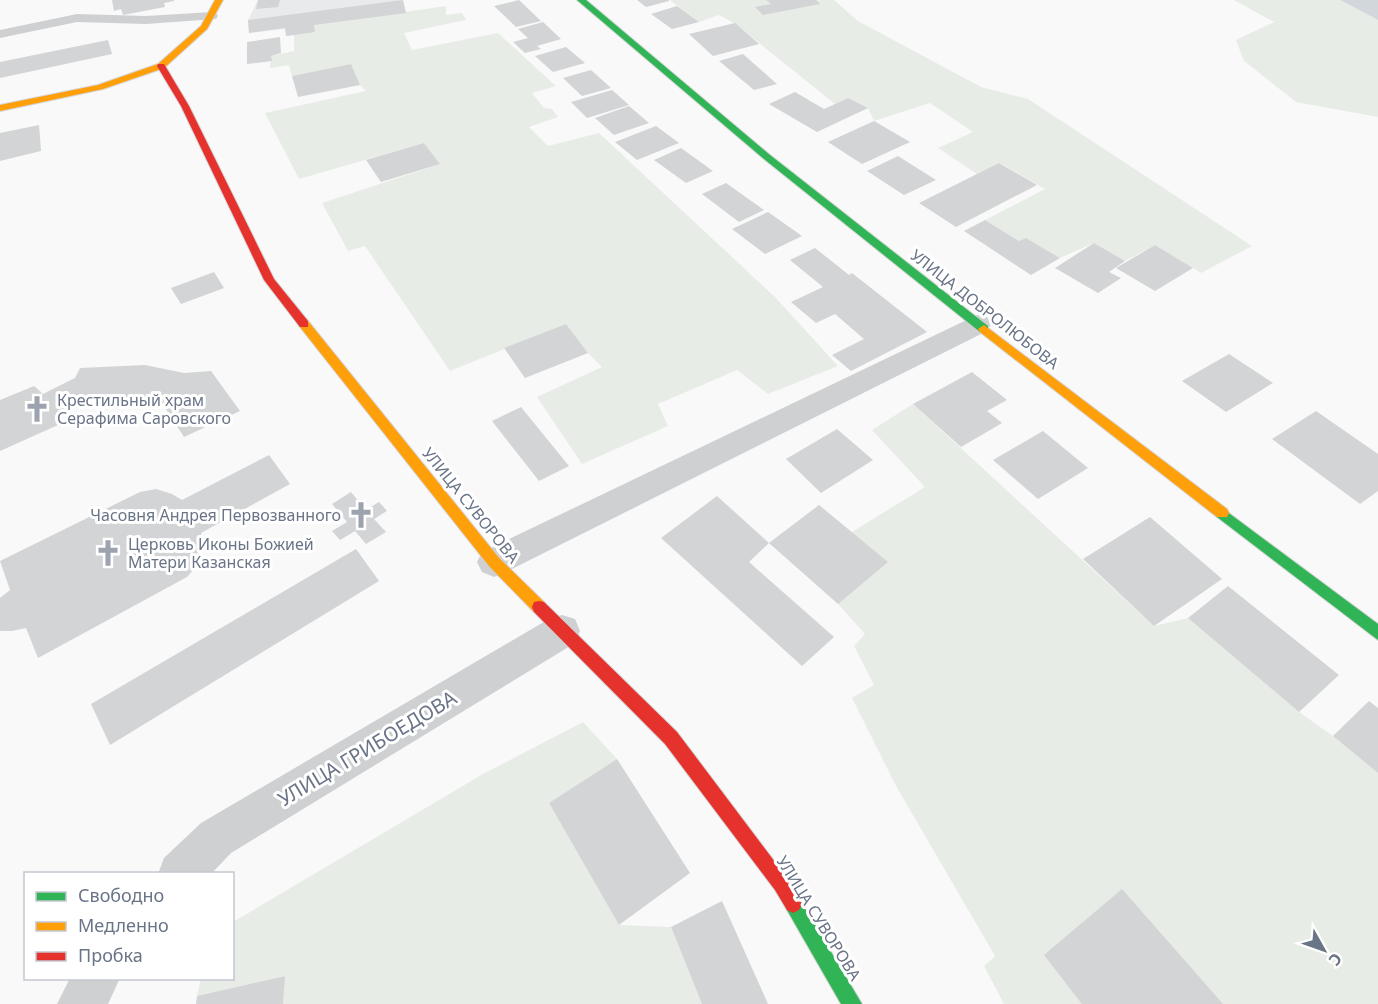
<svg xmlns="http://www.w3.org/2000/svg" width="1378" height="1004" font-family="'Noto Sans',sans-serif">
<rect width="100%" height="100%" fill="#f9f9f9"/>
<path fill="#e9eaeb" d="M258 0H402L406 13 315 25V32L286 36 285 29 249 33 248 20Z"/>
<g fill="#e8ece7">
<path d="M670 0H834L858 21 981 87 1028 99 1252 246 1201 273 1155 245 1125 261 1094 243 1060 258 1026 238 1019 241 985 220 1045 189 1000 163 977 174 938 148 973 132 930 103 874 121 868 108 848 98 835 104 734 23 719 15 699 22Z"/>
<path d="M1234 0H1340L1378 20V117L1296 102 1244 61 1236 40 1274 22Z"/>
<path d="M446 6V15L462 13 466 20 404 33 412 50 498 33 556 86 532 93 544 108 552 109 558 117 529 127 548 146 599 133 775 297 838 366 768 394 737 370 658 404 668 426 582 464 537 397 602 367 588 353 566 324 450 371 365 246 348 251 322 203 440 164 424 143 299 179 265 113 366 91 360 85 351 64 292 76 289 65 270 68 271 56 294 51V35L315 32 314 25Z"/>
<path d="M913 404 1154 626 1188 618 1299 712 1333 736 1378 773V1004H1004L984 966 995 956 896 786 852 698 874 685 854 646 865 634 838 604 852 532 925 487 872 430Z"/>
<path d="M583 722 617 759 549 803 619 925 671 927 702 1004H283L284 976 197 996 201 979 232 978 233 922 483 774Z"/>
</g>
<path fill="#d2d7db" d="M1340 0H1378V20Z"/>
<g fill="#d2d4d5">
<path d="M112 0H174V1L164 3 165 7 123 15 121 9 114 11Z"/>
<path d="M258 0H280L278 7 256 9Z"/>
<path d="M403 0 406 13 314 25 315 32 294 35 286 36 285 28 249 33 248 20Z"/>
<path d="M519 0 541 21 516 27 494 6Z"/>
<path d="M637 0H669V1L646 7Z"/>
<path d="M766 0H816L820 4 763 15 755 7 771 4Z"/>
<path d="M677 6 699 22 672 29 651 14Z"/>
<path d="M543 22 561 39 537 46 541 49 525 53 513 42 528 38 518 29Z"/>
<path d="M735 23 759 44 713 56 689 34Z"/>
<path d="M280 37 281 53 271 56 272 61 247 64V42Z"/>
<path d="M108 40 112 54 0 78V62Z"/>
<path d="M566 47 585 63 553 72 535 56Z"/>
<path d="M743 54 777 84 754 90 719 61Z"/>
<path d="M351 64 360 85 298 97 292 76Z"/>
<path d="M591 70 611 88 582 96 563 78Z"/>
<path d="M612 90 629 105 587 118 571 102Z"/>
<path d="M795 92 824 109 848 98 868 108 817 132 769 104Z"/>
<path d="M629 106 649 123 614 135 595 118Z"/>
<path d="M874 121 910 142 862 164 828 142Z"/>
<path d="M39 125 41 151 0 161V133Z"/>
<path d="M656 126 679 143 637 160 615 142Z"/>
<path d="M424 143 440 164 381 182 366 160Z"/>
<path d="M681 148 713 171 686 183 654 160Z"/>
<path d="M898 156 936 180 904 195 867 171Z"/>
<path d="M999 163 1037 185 956 227 919 203Z"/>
<path d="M726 183 764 210 739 222 702 194Z"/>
<path d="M768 212 802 236 765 254 732 229Z"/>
<path d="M985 220 1019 241 1026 238 1060 258 1031 275 964 231Z"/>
<path d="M1094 243 1125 261 1109 272 1121 278 1098 293 1055 268Z"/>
<path d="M1155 245 1193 268 1155 291 1116 268Z"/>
<path d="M815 248 849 275 852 273 927 332 851 371 832 355 864 339 835 314 816 323 791 302 823 287 790 260Z"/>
<path d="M214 272 224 288 181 304 171 288Z"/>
<path d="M566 324 588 353 525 378 504 348Z"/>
<path d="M1229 354 1273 383 1226 412 1182 381Z"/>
<path d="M145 365 184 373 211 371 240 411 184 437 162 403 154 396 143 407 84 404 61 415 58 425 0 451V400L34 386 43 394 75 378 80 368Z"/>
<path d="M972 372 1007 400 987 411 1002 423 961 447 913 404Z"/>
<path d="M521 407 569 466 539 481 492 421Z"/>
<path d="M1316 411 1378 454V491L1360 504 1272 439Z"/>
<path d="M837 429 873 460 821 493 786 459Z"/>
<path d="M1043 431 1088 468 1038 499 993 460Z"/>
<path d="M269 455 290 484 201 533 203 546 199 563 187 577 38 658 26 628 12 631H0V598L10 590 0 561 140 492 156 489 172 494 182 500Z"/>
<path d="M351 492 366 510 379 502 387 511 374 519 386 532 366 544 355 531 340 540 332 531 347 522 332 504Z"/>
<path d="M717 496 769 543 749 562 834 637 802 666 661 538Z"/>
<path d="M819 505 888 562 838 604 769 543Z"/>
<path d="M1150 517 1222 579 1154 626 1083 559Z"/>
<path d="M356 549 379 581 110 745 91 704Z"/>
<path d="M1228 586 1339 675 1299 712 1188 618Z"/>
<path d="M1369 701 1378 708V773L1333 736Z"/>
<path d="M617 759 690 873 619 925 549 803Z"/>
<path d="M1122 889 1223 1004H1082L1044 955Z"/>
<path d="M722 901 768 1004H702L671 927Z"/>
<path d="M285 976 283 1004H196L197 996Z"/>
</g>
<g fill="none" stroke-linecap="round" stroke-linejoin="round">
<defs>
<g id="fast">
<path d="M577 0H586L770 155 988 326V332H980L764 159Z"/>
<path d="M1222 508 1378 624V640L1217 517 1215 513 1217 509Z"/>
<path d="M793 895 799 898 862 1004H841L787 910 784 904 787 898Z"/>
</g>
<g id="slow">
<path d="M215 0H223L207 29 164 68 103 89 0 111V105L98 85 158 64 201 26Z"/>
<path d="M304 320 308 321 499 558 544 602 546 607 544 612 539 613 534 612 489 566 300 327 298 324Z"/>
<path d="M984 325 1227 509 1229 513 1227 517H1217L980 332 978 329Z"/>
</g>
<g id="jam">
<path d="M158 64H164L189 106 274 279 308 321V327H300L264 280 181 106 157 66Z"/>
<path d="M539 601 544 602 677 732 787 878 802 904 799 910 793 913 787 910 775 890 665 744 534 612 532 607 534 602Z"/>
</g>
</defs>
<use href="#fast" stroke="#d5d5d7" stroke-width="2"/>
<use href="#slow" stroke="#d5d5d7" stroke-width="2"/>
<use href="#jam" stroke="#d5d5d7" stroke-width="2"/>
<path fill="#cfd0d2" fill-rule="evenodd" d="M212 12 216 13 218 16 216 19 146 24 77 22 0 38V30L77 14 146 16Z"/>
<g fill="#cfd0d2" fill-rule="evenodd">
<path d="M977 315 987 317 991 324 987 331 506 572 494 577 482 572 477 562 482 552Z"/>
<path d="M562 615 575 619 580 631 575 643 231 853 211 874H158L164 858 201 823 549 619Z"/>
<path d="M70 978H120L108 1004H57Z"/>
</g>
<use href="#fast" fill="#30b455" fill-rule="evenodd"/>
<use href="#slow" fill="#ff9f0a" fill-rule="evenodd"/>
<use href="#jam" fill="#e5322d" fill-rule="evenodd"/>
</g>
<defs>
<symbol id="church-bare" viewBox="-9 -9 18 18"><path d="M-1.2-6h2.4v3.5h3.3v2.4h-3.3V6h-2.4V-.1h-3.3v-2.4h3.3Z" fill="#9ca3af" stroke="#fff" stroke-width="2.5" paint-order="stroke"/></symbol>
</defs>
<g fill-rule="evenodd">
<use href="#church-bare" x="18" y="390" width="38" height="38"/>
<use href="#church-bare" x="342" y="496" width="38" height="38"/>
<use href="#church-bare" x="89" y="534" width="38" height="38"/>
</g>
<g text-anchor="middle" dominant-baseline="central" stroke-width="6" stroke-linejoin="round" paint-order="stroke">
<g font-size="16" fill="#6a7487" stroke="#fff">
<text transform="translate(985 309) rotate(38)">УЛИЦА ДОБРОЛЮБОВА</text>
<text transform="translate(471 505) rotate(51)">УЛИЦА СУВОРОВА</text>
<text transform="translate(819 918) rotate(58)">УЛИЦА СУВОРОВА</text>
</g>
<g font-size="16" fill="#6a7487" stroke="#fff" text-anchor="start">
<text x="57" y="400">Крестильный храм<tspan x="57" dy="18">Серафима Саровского</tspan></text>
<text x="341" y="515" text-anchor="end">Часовня Андрея Первозванного</text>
<text x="128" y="544">Церковь Иконы Божией<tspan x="128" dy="18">Матери Казанская</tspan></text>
</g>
<g font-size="20" fill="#6a7487" stroke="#fff">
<text transform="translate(367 748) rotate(-31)">УЛИЦА ГРИБОЕДОВА</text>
</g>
</g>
<rect x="24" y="872" width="210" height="108" fill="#ffffff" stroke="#c3c7cf" stroke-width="1.5"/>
<rect x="36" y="892" width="30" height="9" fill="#30b455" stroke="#c3c7cf" stroke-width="1.5"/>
<text x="78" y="902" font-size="18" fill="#6a7487">Свободно</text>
<rect x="36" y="922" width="30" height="9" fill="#ff9f0a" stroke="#c3c7cf" stroke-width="1.5"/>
<text x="78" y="932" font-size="18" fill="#6a7487">Медленно</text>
<rect x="36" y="952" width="30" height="9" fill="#e5322d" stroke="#c3c7cf" stroke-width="1.5"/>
<text x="78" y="962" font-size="18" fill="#6a7487">Пробка</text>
<g transform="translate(1324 950) rotate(130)" stroke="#ffffff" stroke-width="4.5" paint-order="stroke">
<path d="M0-4.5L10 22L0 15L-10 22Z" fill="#6a7487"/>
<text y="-9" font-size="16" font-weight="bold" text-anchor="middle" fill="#6a7487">С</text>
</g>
</svg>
